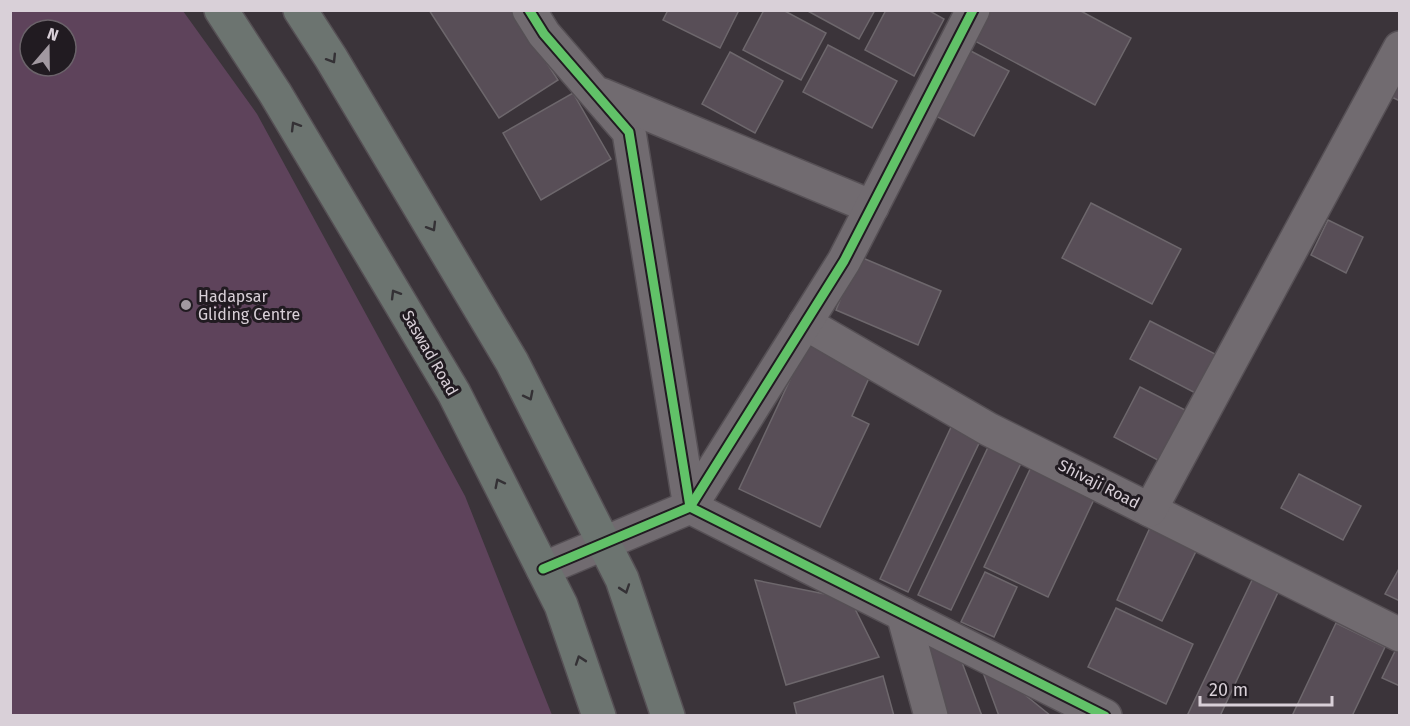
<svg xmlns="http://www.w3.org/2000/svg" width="1410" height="726" font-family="'Fira Sans',sans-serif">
<rect width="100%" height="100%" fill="#3b343a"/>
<path fill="#5e435b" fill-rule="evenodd" d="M10 11H183L257 114 465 496 552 715H11ZM30 30H66V66H30Z"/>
<g fill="#584e57" stroke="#6d676c" stroke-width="1.5">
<path d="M429 10H512L558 80 499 118Z"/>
<path d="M668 10H739L720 48 663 20Z"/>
<path d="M764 10H783L826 33 801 80 743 50Z"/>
<path d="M806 10H875L859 39Z"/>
<path d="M886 10H928L944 19 914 76 865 50Z"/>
<path d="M989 10H1079L1131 38 1095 105 973 40Z"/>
<path d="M828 45 897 81 872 128 803 92Z"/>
<path d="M967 49 1009 71 974 136 932 114Z"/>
<path d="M730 52 783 81 755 133 702 104Z"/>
<path d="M1400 66V101L1385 94Z"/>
<path d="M573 93 611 159 541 200 503 133Z"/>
<path d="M1091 203 1181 249 1152 304 1062 258Z"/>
<path d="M1328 220 1363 237 1346 273 1311 255Z"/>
<path d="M858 256 941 291 918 345 836 310Z"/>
<path d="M1150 321 1223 358 1203 397 1130 359Z"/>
<path d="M809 339 873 369 852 416 869 424 820 527 739 489Z"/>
<path d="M1140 387 1195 415 1169 466 1114 437Z"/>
<path d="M953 423 982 437 908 592 880 579Z"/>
<path d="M990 443 1023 459 951 610 918 595Z"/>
<path d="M1033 463 1097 493 1048 597 984 567Z"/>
<path d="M1299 474 1361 506 1343 540 1281 508Z"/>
<path d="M1153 521 1200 543 1162 621 1117 600Z"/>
<path d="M1400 567V601L1385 594Z"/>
<path d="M985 572 1017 587 994 637 961 622Z"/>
<path d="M1255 574 1281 586 1220 716H1187Z"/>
<path d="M755 580 850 599 879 657 786 685Z"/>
<path d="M1116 608 1193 644 1166 704 1088 667Z"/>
<path d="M1336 623 1385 647 1352 716H1292Z"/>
<path d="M918 634 957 649 982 716H938Z"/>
<path d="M1398 645 1400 646V686L1382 678Z"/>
<path d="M977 656 1051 716H999Z"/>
<path d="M883 676 894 716H797L794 703Z"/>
</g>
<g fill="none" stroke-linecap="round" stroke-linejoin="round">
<defs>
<g id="minor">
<path d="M529 10 544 34 629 132 690 507 1105 716"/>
<path d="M602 95 872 207"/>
<path d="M805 323 988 429 1400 635"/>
<path d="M1150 510 1400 48"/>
<path d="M543 569 690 507 844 261 973 10"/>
<path d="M903 614 931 716"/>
</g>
<g id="trunk">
<path d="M221 10 275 93 454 393 561 605 599 716"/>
<path d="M300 10 331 58 512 362 622 579 668 716"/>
</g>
</defs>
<use href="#minor" stroke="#565055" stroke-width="36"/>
<use href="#trunk" stroke="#565055" stroke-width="36"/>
<use href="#minor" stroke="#716b70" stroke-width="33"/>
<use href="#trunk" stroke="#6c7470" stroke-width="33"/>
<defs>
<g id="cycleway">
<path d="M529 10 544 34 629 132 690 507 1105 716"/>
<path d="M543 569 690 507 844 261 973 10"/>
</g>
</defs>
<use href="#cycleway" stroke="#211b21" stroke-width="13"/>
<use href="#cycleway" stroke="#61c268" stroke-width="9"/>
</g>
<defs><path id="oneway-chevron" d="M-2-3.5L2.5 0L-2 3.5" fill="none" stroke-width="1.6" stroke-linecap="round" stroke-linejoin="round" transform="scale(1.5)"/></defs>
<g stroke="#343135">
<use href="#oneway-chevron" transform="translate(332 59) rotate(58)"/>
<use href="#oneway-chevron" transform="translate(295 126) rotate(-121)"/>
<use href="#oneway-chevron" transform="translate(432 227) rotate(59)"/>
<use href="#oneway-chevron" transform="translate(395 294) rotate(-121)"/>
<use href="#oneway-chevron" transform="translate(529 396) rotate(63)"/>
<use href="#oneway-chevron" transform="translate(499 483) rotate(-117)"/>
<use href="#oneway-chevron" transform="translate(625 589) rotate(71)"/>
<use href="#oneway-chevron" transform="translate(580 660) rotate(-109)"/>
</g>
<circle fill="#a299a1" stroke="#211b21" stroke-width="2" cx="186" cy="305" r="6"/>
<g text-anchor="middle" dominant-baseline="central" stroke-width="6" stroke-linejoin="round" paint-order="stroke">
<g font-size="16" fill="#d9d0d8" stroke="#211b21" text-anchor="start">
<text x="198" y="296">Hadapsar<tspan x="198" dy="18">Gliding Centre</tspan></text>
</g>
<g font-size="16" fill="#d9d0d8" stroke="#211b21">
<text transform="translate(430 353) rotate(60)">Saswad Road</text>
<text transform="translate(1099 484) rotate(27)">Shivaji Road</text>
</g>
</g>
<rect width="1410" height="726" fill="none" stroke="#d9d0d8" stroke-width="24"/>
<g transform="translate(48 48) rotate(20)"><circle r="28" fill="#211b21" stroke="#6b636a" stroke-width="1.5"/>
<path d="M0-4.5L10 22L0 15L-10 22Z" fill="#a299a1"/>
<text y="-9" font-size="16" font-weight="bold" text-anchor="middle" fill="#d9d0d8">N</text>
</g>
<path d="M1200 696v9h132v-9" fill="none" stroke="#d9d0d8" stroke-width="3"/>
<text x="1209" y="696" font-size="18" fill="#d9d0d8" stroke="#211b21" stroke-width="4.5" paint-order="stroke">20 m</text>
</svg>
